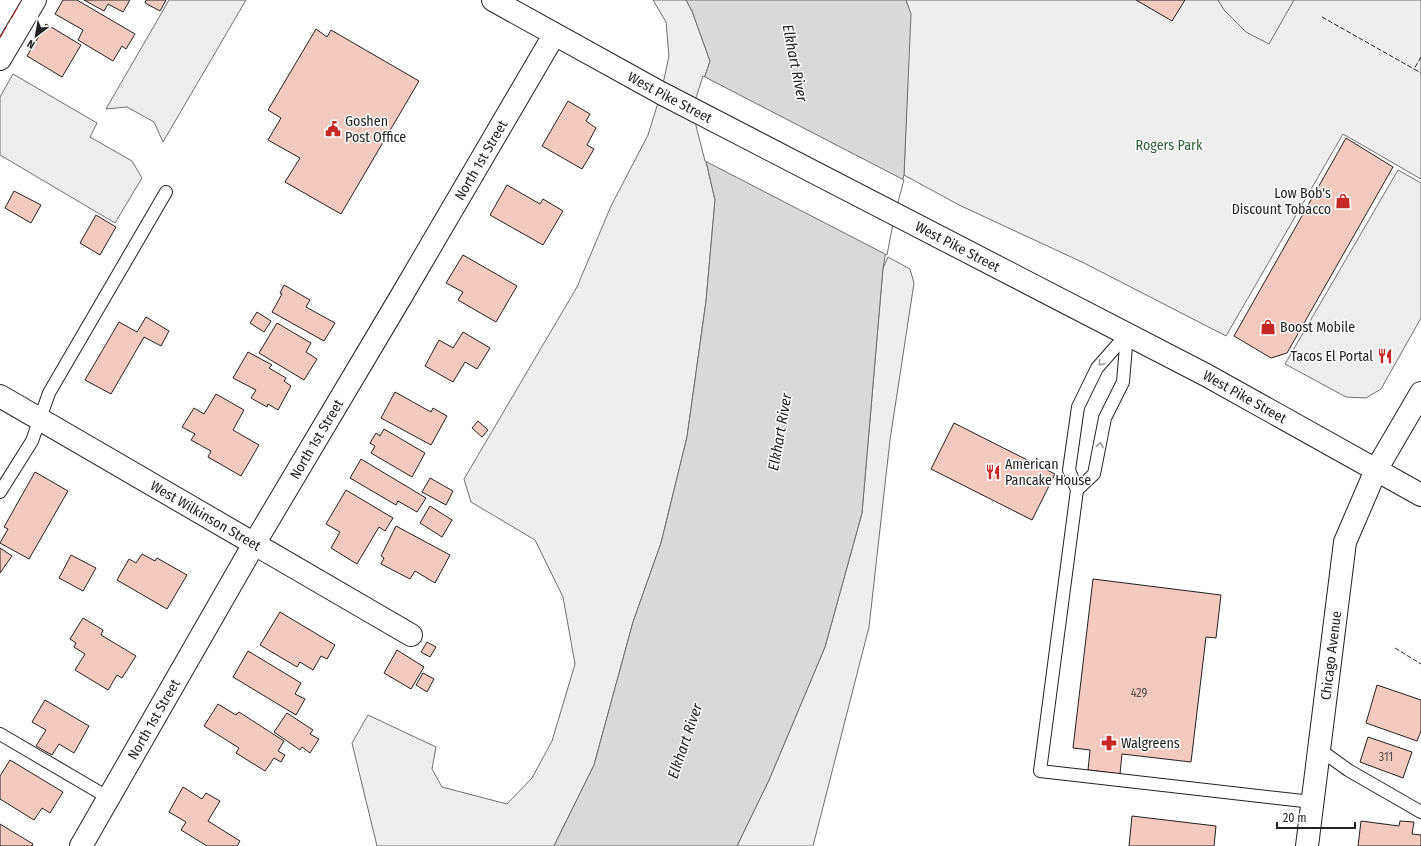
<svg xmlns="http://www.w3.org/2000/svg" width="1421" height="846" font-family="'Fira Sans Condensed',sans-serif">
<rect width="100%" height="100%" fill="#fff"/>
<g fill="#eee" stroke="#6f6f6f">
<path d="M653 0H686L692 11 710 61 694 109 715 200 706 301 687 437 661 543 633 622 594 765 554 846H377L352 743 368 715 436 747 432 769 442 787 507 804 532 778 552 741 575 664 563 597 535 540 471 502 464 479 577 287 611 206 648 135 661 93 669 56 666 22Z"/>
<path d="M906 0H1421V179L1343 134 1226 336 1084 263 959 205 904 175 910 14Z"/>
<path d="M888 257 910 269 914 283 890 440 869 627 813 846H737L769 780 825 647 862 513 883 268Z"/>
</g>
<g fill="#ededed" stroke="#6f6f6f">
<path d="M169 0H246L163 142 154 122 127 107 106 109Z"/>
<path d="M1218 0H1294L1269 44 1246 32 1224 10Z"/>
<path d="M13 74 97 123 90 137 132 161 142 178 115 223 0 155V97Z"/>
<path d="M1398 170 1421 183V318L1381 389 1366 398 1346 397 1285 364Z"/>
</g>
<path fill="#d9d9d9" stroke="#6f6f6f" d="M686 0H906L911 14 904 175 893 212 883 268 862 513 825 647 769 780 737 846H554L594 765 633 622 661 543 687 437 706 301 715 200 694 109 710 61 692 11Z"/>
<path fill="#fff" stroke="#6f6f6f" d="M703 76 904 180 895 213 887 255 705 161 692 110Z"/>
<g fill="#f3c9c0" stroke="#222">
<path d="M63 0H77L135 34 126 49 122 46 113 61 78 40 83 30 55 14Z"/>
<path d="M84 0H130L123 12 108 4 104 11Z"/>
<path d="M146 0H166L160 11 145 3Z"/>
<path d="M1136 0H1185L1172 21Z"/>
<path d="M46 24 81 45 62 77 27 56Z"/>
<path d="M316 29 327 37 331 30 419 81 341 214 285 182 300 158 268 140 281 118 268 110Z"/>
<path d="M568 101 590 114 586 121 596 128 587 145 594 149 582 169 542 146Z"/>
<path d="M1346 138 1393 167 1287 353 1271 358 1234 336Z"/>
<path d="M507 185 540 204 543 199 563 211 543 245 490 215Z"/>
<path d="M14 191 41 205 31 223 5 208Z"/>
<path d="M96 215 116 227 100 255 80 243Z"/>
<path d="M463 255 517 286 496 322 458 300 463 292 446 283Z"/>
<path d="M284 285 310 300 306 307 335 323 324 341 272 312 282 294 280 293Z"/>
<path d="M257 312 271 321 264 332 250 323Z"/>
<path d="M146 317 169 331 161 346 144 337 111 394 85 380 119 322 137 332Z"/>
<path d="M277 323 311 343 306 352 317 359 304 380 259 353Z"/>
<path d="M463 332 490 348 477 369 465 362 453 382 425 366 439 340 453 348Z"/>
<path d="M248 352 272 365 269 368 286 378 284 381 291 386 278 410 268 404 267 407 251 398 256 390 233 378Z"/>
<path d="M395 392 431 412 433 408 447 416 431 445 381 418Z"/>
<path d="M216 394 244 410 233 430 259 445 241 476 208 457 211 451 191 440 195 434 182 427 194 408 204 414Z"/>
<path d="M478 421 488 430 482 437 472 428Z"/>
<path d="M954 423 1055 474 1032 520 931 469Z"/>
<path d="M384 429 425 453 412 477 371 453 375 446 370 443 376 433 380 436Z"/>
<path d="M361 459 426 498 417 512 398 501 396 505 350 478Z"/>
<path d="M35 472 68 491 29 559 0 543 8 529 4 527Z"/>
<path d="M430 478 453 491 446 505 422 492Z"/>
<path d="M346 490 393 518 385 531 379 527 357 564 331 548 340 532 326 524Z"/>
<path d="M430 506 452 520 442 537 420 523Z"/>
<path d="M396 526 450 555 435 583 415 571 410 579 381 564 384 558 381 556Z"/>
<path d="M0 548 12 556 0 573Z"/>
<path d="M142 554 155 561 157 558 187 575 167 609 117 580 129 559 136 563Z"/>
<path d="M71 555 96 568 83 591 59 578Z"/>
<path d="M1093 579 1221 595 1216 638 1206 637 1191 762 1122 754 1120 774 1088 770 1090 750 1073 748Z"/>
<path d="M280 612 335 645 327 659 321 656 313 670 300 662 297 667 260 645Z"/>
<path d="M83 618 103 630 101 635 136 656 122 678 117 675 108 690 75 670 85 654 74 647 76 643 70 639Z"/>
<path d="M427 642 436 647 430 657 421 652Z"/>
<path d="M397 650 424 667 411 689 384 673Z"/>
<path d="M248 651 301 683 295 694 305 699 296 715 233 677Z"/>
<path d="M423 673 434 679 427 692 416 685Z"/>
<path d="M1377 685 1421 700V731L1417 741 1366 723Z"/>
<path d="M45 700 89 726 74 753 59 744 52 755 36 746 46 730 32 722Z"/>
<path d="M218 704 236 715 239 712 284 741 278 751 285 755 281 762 274 758 265 771 236 753 239 748 204 726Z"/>
<path d="M287 713 313 730 310 734 319 739 310 753 302 747 300 750 274 732Z"/>
<path d="M1368 737 1412 752 1403 778 1360 762Z"/>
<path d="M10 760 63 792 50 813 42 808 34 820 0 799V776Z"/>
<path d="M183 787 202 799 206 793 220 801 208 821 240 841 237 846H207L181 830 186 822 169 812Z"/>
<path d="M1132 816 1216 826 1214 846H1129Z"/>
<path d="M1361 821 1399 826 1400 821 1414 822 1412 834 1421 835V846H1358Z"/>
<path d="M0 824 33 844 32 846H0Z"/>
</g>
<g fill="none" stroke-linecap="round" stroke-linejoin="round">
<defs>
<g id="lane">
<path d="M1127 334 1097 368 1078 407 1069 470 1077 490 1040 771 1312 802"/>
<path d="M1077 490 1094 474 1105 418 1123 382 1127 334"/>
<path d="M0 492 32 441 49 393 166 192"/>
<path d="M0 734 109 798"/>
<path d="M1319 749 1348 770 1421 812"/>
</g>
<g id="street">
<path d="M0 59 35 0"/>
<path id="s1" d="M0 396 411 635"/>
<path id="s2" d="M81 846 254 544 402 295 554 35"/>
</g>
<g id="secondary">
<path id="s3" d="M1307 846 1345 542 1376 470 1421 393"/>
</g>
<g id="highway">
<path id="s4" d="M493 0 661 93 1206 375 1421 495"/>
</g>
</defs>
<use href="#lane" stroke="#222" stroke-width="14"/>
<use href="#street" stroke="#222" stroke-width="24"/>
<use href="#secondary" stroke="#222" stroke-width="24"/>
<use href="#highway" stroke="#222" stroke-width="24"/>
<use href="#lane" stroke="#fff" stroke-width="12"/>
<use href="#street" stroke="#fff" stroke-width="22"/>
<use href="#secondary" stroke="#fff" stroke-width="22"/>
<use href="#highway" stroke="#fff" stroke-width="22"/>
<g stroke="#222" stroke-width="1" stroke-dasharray="5 2" stroke-linecap="butt">
<path d="M1322 17 1414 69"/>
<path d="M1421 57 1414 69 1421 73"/>
<path d="M1395 648 1421 664"/>
</g>
<path stroke="#c62828" stroke-width="1" stroke-dasharray="14 3 2 3" stroke-linecap="butt" d="M0 38 22 0"/>
</g>
<defs><path id="oneway-chevron" d="M-2-3.5L2.5 0L-2 3.5" fill="none" stroke-width="1.6" stroke-linecap="round" stroke-linejoin="round"/></defs>
<g stroke="#9c9c9c">
<use href="#oneway-chevron" transform="translate(1101 363) rotate(131)"/>
<use href="#oneway-chevron" transform="translate(1100 445) rotate(-80)"/>
</g>
<defs>
<symbol id="civic-bare" viewBox="-9 -9 18 18"><path d="M-.6-6.5H3V-4.5H.6V-3L4-1V1h2V6H-6V1h2V-1L-.6-3ZM-1.2 2.5V6h2.4V2.5Z" fill="#c62828" stroke="#fff" stroke-width="2.5" paint-order="stroke"/></symbol>
<symbol id="shop-bare" viewBox="-9 -9 18 18"><path d="M-5-2.5h2.3a2.7 3.5 0 0 1 5.4 0H5L5.5 6h-11ZM-1.5-2.5h3a1.5 2.3 0 0 0-3 0Z" fill="#c62828" stroke="#fff" stroke-width="2.5" paint-order="stroke"/></symbol>
<symbol id="restaurant-bare" viewBox="-9 -9 18 18"><path d="M-5-6h1v4h1v-4h1v4h1v-4h1v5L-1.5 .5V6h-2V.5L-5-1ZM5-6V6H3V1.5H1.5Q1.5-4 5-6Z" fill="#c62828" stroke="#fff" stroke-width="2.5" paint-order="stroke"/></symbol>
<symbol id="pharmacy-bare" viewBox="-9 -9 18 18"><path d="M-2-6h4v4h4v4h-4v4h-4v-4h-4v-4h4Z" fill="#c62828" stroke="#fff" stroke-width="2.5" paint-order="stroke"/></symbol>
</defs>
<g fill-rule="evenodd">
<use href="#civic-bare" x="322" y="118" width="22" height="22"/>
<use href="#shop-bare" x="1332" y="190" width="22" height="22"/>
<use href="#shop-bare" x="1257" y="316" width="22" height="22"/>
<use href="#restaurant-bare" x="1374" y="345" width="22" height="22"/>
<use href="#restaurant-bare" x="982" y="461" width="22" height="22"/>
<use href="#pharmacy-bare" x="1098" y="732" width="22" height="22"/>
</g>
<g text-anchor="middle" dominant-baseline="central" stroke-width="3" stroke-linejoin="round" paint-order="stroke">
<g font-size="12" fill="#564c4a">
<text x="1139" y="693">429</text>
<text x="1386" y="757">311</text>
</g>
<g font-size="14" fill="#222" stroke="#fff">
<text stroke="none"><textPath href="#s4" startOffset="202">West Pike Street</textPath></text>
<text stroke="none"><textPath href="#s2" startOffset="794">North 1st Street</textPath></text>
<text stroke="none"><textPath href="#s4" startOffset="526">West Pike Street</textPath></text>
<text stroke="none"><textPath href="#s4" startOffset="850">West Pike Street</textPath></text>
<text stroke="none"><textPath href="#s2" startOffset="470">North 1st Street</textPath></text>
<text stroke="none"><textPath href="#s1" startOffset="238">West Wilkinson Street</textPath></text>
<text stroke="none"><textPath href="#s3" startOffset="192">Chicago Avenue</textPath></text>
<text stroke="none"><textPath href="#s2" startOffset="146">North 1st Street</textPath></text>
</g>
<g font-size="14" fill="#222" stroke="#fff" text-anchor="start">
<text x="345" y="121">Goshen<tspan x="345" dy="16">Post Office</tspan></text>
<text x="1331" y="193" text-anchor="end">Low Bob's<tspan x="1331" dy="16">Discount Tobacco</tspan></text>
<text x="1280" y="327">Boost Mobile</text>
<text x="1373" y="356" text-anchor="end">Tacos El Portal</text>
<text x="1005" y="464">American<tspan x="1005" dy="16">Pancake House</tspan></text>
<text x="1121" y="743">Walgreens</text>
</g>
<g font-size="14" fill="#2f5e38" stroke="#fff">
<text x="1169" y="145">Rogers Park</text>
</g>
<g font-size="15" font-style="italic" fill="#222" stroke="#fff">
<text transform="translate(795 63) rotate(79)">Elkhart River</text>
<text transform="translate(780 432) rotate(-80)">Elkhart River</text>
<text transform="translate(685 741) rotate(-71)">Elkhart River</text>
</g>
</g>
<g transform="translate(36 36) rotate(211)" stroke="#ffffff" stroke-width="3" paint-order="stroke">
<path d="M0-3L7 15L0 10L-7 15Z" fill="#222222"/>
<text y="-6" font-size="11" font-weight="bold" text-anchor="middle" fill="#222222">N</text>
</g>
<path d="M1277 822v6h78v-6" fill="none" stroke="#222222" stroke-width="2"/>
<text x="1283" y="822" font-size="12" fill="#222222" stroke="#ffffff" stroke-width="3" paint-order="stroke">20 m</text>
</svg>
